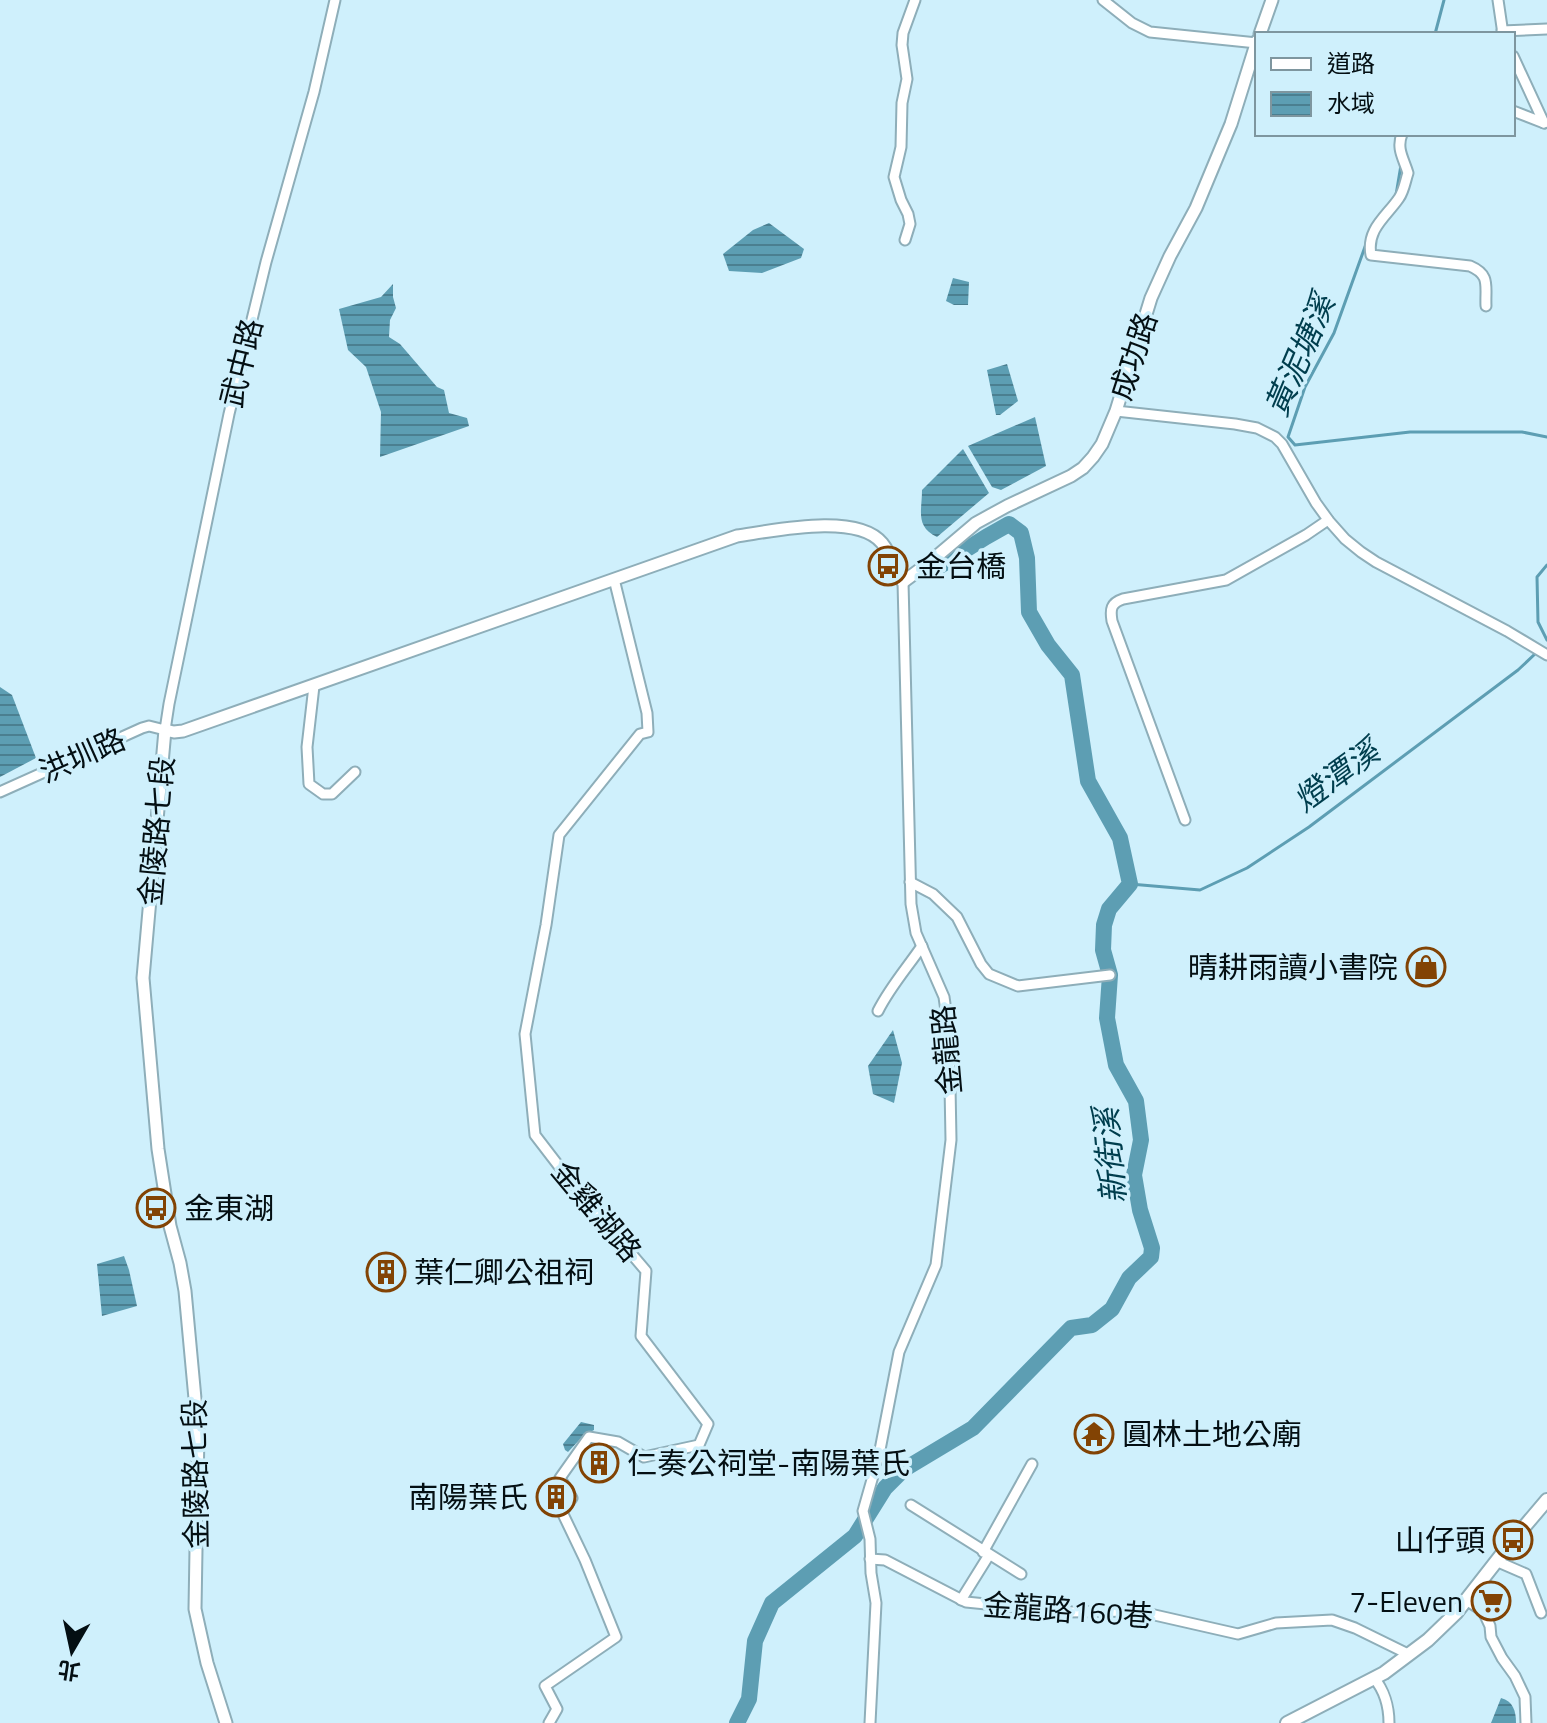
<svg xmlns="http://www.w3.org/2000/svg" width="1547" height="1723" font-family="'Titillium Web','Noto Sans TC',sans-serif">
<defs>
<pattern id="water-rules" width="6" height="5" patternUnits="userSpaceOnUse" patternTransform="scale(2)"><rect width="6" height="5" fill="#5d9eb3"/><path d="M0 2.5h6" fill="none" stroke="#4b7f90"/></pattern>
</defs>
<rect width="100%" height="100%" fill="#cff0fc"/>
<g fill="url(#water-rules)">
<path d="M769 223 804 249 801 258 762 273 729 271 723 254 753 230Z"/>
<path d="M953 278 969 282 968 305H954L946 301Z"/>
<path d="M393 284V297L396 308 390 320 389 337 400 344 437 387 444 390 449 413 467 418 469 426 380 457 381 412 366 367 348 350 339 309 381 297Z"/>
<path d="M1007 364 1018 401 1000 415H996L987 370Z"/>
<path d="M1035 417 1046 466 1001 490 992 487 968 446Z"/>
<path d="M963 449 989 493 937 537C915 526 922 511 922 490Z"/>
<path d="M0 687 12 695 36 758 0 777Z"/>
<path d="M893 1030 902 1063 894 1103 873 1094 868 1066Z"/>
<path d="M124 1256 129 1270 137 1306 102 1316 97 1264Z"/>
<path d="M581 1422 594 1425V1430L584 1435 568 1452 565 1450 563 1444Z"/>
<path d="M1501 1698C1513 1701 1516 1711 1516 1723H1491Z"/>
</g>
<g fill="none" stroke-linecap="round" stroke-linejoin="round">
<g stroke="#5d9eb3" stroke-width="3">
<path d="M1435 34 1444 0"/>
<path d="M1385 209 1396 195 1401 165"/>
<path d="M1366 244 1334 333 1305 387 1288 437 1295 445 1410 432H1522L1547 437"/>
<path d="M1547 565 1537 577 1538 622 1547 640"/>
<path d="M1130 884 1200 890 1247 868 1309 827 1518 670 1536 653"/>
</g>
<path stroke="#5d9eb3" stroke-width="16" d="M737 1723 749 1699 755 1641 772 1603 855 1536 885 1488 903 1470 973 1428 1071 1328 1092 1325 1112 1309 1129 1278 1151 1257 1152 1248 1140 1210 1134 1175 1141 1140 1136 1101 1116 1065 1107 1018 1110 975 1103 950 1104 925 1109 909 1130 884 1120 838 1088 781 1072 675 1048 645 1029 612 1027 558 1021 533 1009 524 986 537 940 566"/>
<defs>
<g id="minor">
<path d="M1103 0 1132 23 1150 32 1257 43"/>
<path d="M1498 0 1503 34"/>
<path d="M1502 31 1547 29"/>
<path d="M1513 56 1544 123"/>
<path d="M1513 111 1544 123"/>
<path d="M1402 134C1396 149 1404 159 1408 173 1405 182 1404 191 1399 198 1387 216 1366 229 1371 255L1470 266C1491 275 1485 286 1486 306"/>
<path d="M905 240 910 224 908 214 901 200 894 177 901 147 902 103 907 79 902 45 903 33 915 0"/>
<path d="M1116 411 1235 424 1257 428 1275 437 1282 444 1316 503 1329 521 1345 539 1361 552 1376 562 1507 631 1547 655"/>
<path d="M314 686 307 747 309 784 323 794H332L355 772"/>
<path d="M0 792 142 728 149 726 165 730 169 704 229 414 266 262 314 92 335 0"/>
<path d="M1185 820 1112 621C1110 609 1111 603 1123 599L1226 580 1306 535 1328 520"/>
<path d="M910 882 933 894 957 917 981 964 989 974 1018 986 1110 975"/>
<path d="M878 1011C890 987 907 968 922 946"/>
<path d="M911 1505 1021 1574"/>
<path d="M983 1552 1032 1464"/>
<path d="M870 1559 885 1560 966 1602 1066 1612 1137 1611 1238 1634 1276 1623 1332 1620 1355 1628 1408 1654"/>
<path d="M1496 1561 1526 1574 1541 1613"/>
<path d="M961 1600 989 1555"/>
<path d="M1466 1600 1483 1611 1490 1626 1491 1637 1502 1658 1515 1676 1525 1697 1526 1723"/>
<path d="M1374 1678C1384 1690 1389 1707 1389 1723"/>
<path d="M549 1723 557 1709 545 1686 616 1637 585 1560 562 1512 572 1498 560 1478 589 1437 618 1442 644 1457 699 1445 708 1424 641 1336 646 1271 578 1191 535 1135 525 1034 546 925 559 835 640 734 648 732 647 713 614 579"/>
<path d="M870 1723 876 1603 871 1573 870 1539 863 1511 879 1455 899 1352 936 1265 951 1140 949 1032 944 997 916 933 911 904 903 582"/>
</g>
<g id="tertiary">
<path d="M1260 34 1272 0"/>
<path d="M226 1723 207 1663 195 1609 198 1431 185 1291 180 1263 170 1226 158 1149 143 978 165 730 174 732 183 731 737 536C772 531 857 512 882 543 891 554 896 570 903 582L930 562 976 523 1007 506 1071 476 1083 468 1093 457 1102 444 1116 411 1151 298 1170 256 1196 208 1231 124 1257 41"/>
</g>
<path id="secondary" d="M1287 1723 1384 1673 1428 1640 1456 1613 1513 1540 1547 1500"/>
</defs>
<use href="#minor" stroke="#8eaeb9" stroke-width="13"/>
<use href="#tertiary" stroke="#8eaeb9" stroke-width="15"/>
<use href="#secondary" stroke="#8eaeb9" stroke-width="16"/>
<use href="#minor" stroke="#fff" stroke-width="9"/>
<use href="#tertiary" stroke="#fff" stroke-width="11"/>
<use href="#secondary" stroke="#fff" stroke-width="12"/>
</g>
<defs>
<symbol id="bus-ring" viewBox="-11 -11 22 22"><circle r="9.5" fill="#cff0fc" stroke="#824304" stroke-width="1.5"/><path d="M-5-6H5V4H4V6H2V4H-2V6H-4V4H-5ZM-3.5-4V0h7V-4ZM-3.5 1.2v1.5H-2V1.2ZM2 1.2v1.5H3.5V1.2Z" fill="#824304"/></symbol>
<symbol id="shop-ring" viewBox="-11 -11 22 22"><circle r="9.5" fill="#cff0fc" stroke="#824304" stroke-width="1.5"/><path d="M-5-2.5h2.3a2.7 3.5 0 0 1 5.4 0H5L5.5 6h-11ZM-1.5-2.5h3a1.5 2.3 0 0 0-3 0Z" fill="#824304"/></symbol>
<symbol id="building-ring" viewBox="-11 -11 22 22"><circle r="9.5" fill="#cff0fc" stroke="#824304" stroke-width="1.5"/><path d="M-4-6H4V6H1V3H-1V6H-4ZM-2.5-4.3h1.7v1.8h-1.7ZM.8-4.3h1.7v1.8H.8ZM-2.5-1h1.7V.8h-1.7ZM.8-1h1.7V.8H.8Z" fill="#824304"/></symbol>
<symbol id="temple-ring" viewBox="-11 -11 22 22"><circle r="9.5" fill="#cff0fc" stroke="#824304" stroke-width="1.5"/><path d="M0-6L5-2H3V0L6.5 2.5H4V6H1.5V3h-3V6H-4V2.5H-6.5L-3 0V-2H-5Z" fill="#824304"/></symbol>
<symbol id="supermarket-ring" viewBox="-11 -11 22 22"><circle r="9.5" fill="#cff0fc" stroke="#824304" stroke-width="1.5"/><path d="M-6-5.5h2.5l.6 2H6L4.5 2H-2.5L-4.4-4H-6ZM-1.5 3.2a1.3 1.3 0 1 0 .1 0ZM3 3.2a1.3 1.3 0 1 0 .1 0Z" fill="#824304"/></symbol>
</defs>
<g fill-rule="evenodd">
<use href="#bus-ring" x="866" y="544" width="44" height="44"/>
<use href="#shop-ring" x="1404" y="945" width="44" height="44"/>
<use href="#bus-ring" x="134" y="1186" width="44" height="44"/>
<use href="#building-ring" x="364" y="1250" width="44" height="44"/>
<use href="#temple-ring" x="1072" y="1412" width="44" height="44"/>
<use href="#building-ring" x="577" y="1441" width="44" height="44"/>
<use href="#building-ring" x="534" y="1475" width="44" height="44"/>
<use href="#bus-ring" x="1491" y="1518" width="44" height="44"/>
<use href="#supermarket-ring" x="1469" y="1579" width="44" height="44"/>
</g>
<g text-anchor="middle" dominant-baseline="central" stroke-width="7" stroke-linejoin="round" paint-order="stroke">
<g font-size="30" fill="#040f13" stroke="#cff0fc">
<text transform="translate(1133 356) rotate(-72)">成功路</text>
<text transform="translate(241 363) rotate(-76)">武中路</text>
<text transform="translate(82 755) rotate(-24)">洪圳路</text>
<text transform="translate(156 831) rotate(-85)">金陵路七段</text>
<text transform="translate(946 1050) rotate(-95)">金龍路</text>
<text transform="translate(597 1211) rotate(50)">金雞湖路</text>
<text transform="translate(195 1474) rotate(-91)">金陵路七段</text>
<text transform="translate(1068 1610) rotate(4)">金龍路160巷</text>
</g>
<g font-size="30" fill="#040f13" stroke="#cff0fc" text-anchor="start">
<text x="916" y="566">金台橋</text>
<text x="1398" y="967" text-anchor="end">晴耕雨讀小書院</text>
<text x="184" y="1208">金東湖</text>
<text x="414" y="1272">葉仁卿公祖祠</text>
<text x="1122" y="1434">圓林土地公廟</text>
<text x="627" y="1463">仁奏公祠堂-南陽葉氏</text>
<text x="528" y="1497" text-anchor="end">南陽葉氏</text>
<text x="1485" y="1540" text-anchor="end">山仔頭</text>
<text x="1463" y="1601" text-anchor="end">7-Eleven</text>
</g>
<g font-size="32" font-style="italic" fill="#003e4e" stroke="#cff0fc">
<text transform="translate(1299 355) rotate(-67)">黃泥塘溪</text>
<text transform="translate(1336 775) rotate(-36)">燈潭溪</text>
<text transform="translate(1109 1156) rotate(-95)">新街溪</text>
</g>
</g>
<rect x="1255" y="32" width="260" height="104" fill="#cff0fc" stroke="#7e969f" stroke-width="2"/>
<rect x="1271" y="58" width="40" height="12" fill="#ffffff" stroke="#7e969f" stroke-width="2"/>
<text x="1327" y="72" font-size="24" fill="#040f13">道路</text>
<rect x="1271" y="92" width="40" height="24" fill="url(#water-rules)" stroke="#7e969f" stroke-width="2"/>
<text x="1327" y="112" font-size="24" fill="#040f13">水域</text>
<g transform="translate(72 1651) rotate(189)" stroke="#cff0fc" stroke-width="6" paint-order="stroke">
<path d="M0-6L14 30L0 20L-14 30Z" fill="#040f13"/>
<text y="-12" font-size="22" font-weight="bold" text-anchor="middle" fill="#040f13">北</text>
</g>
</svg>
